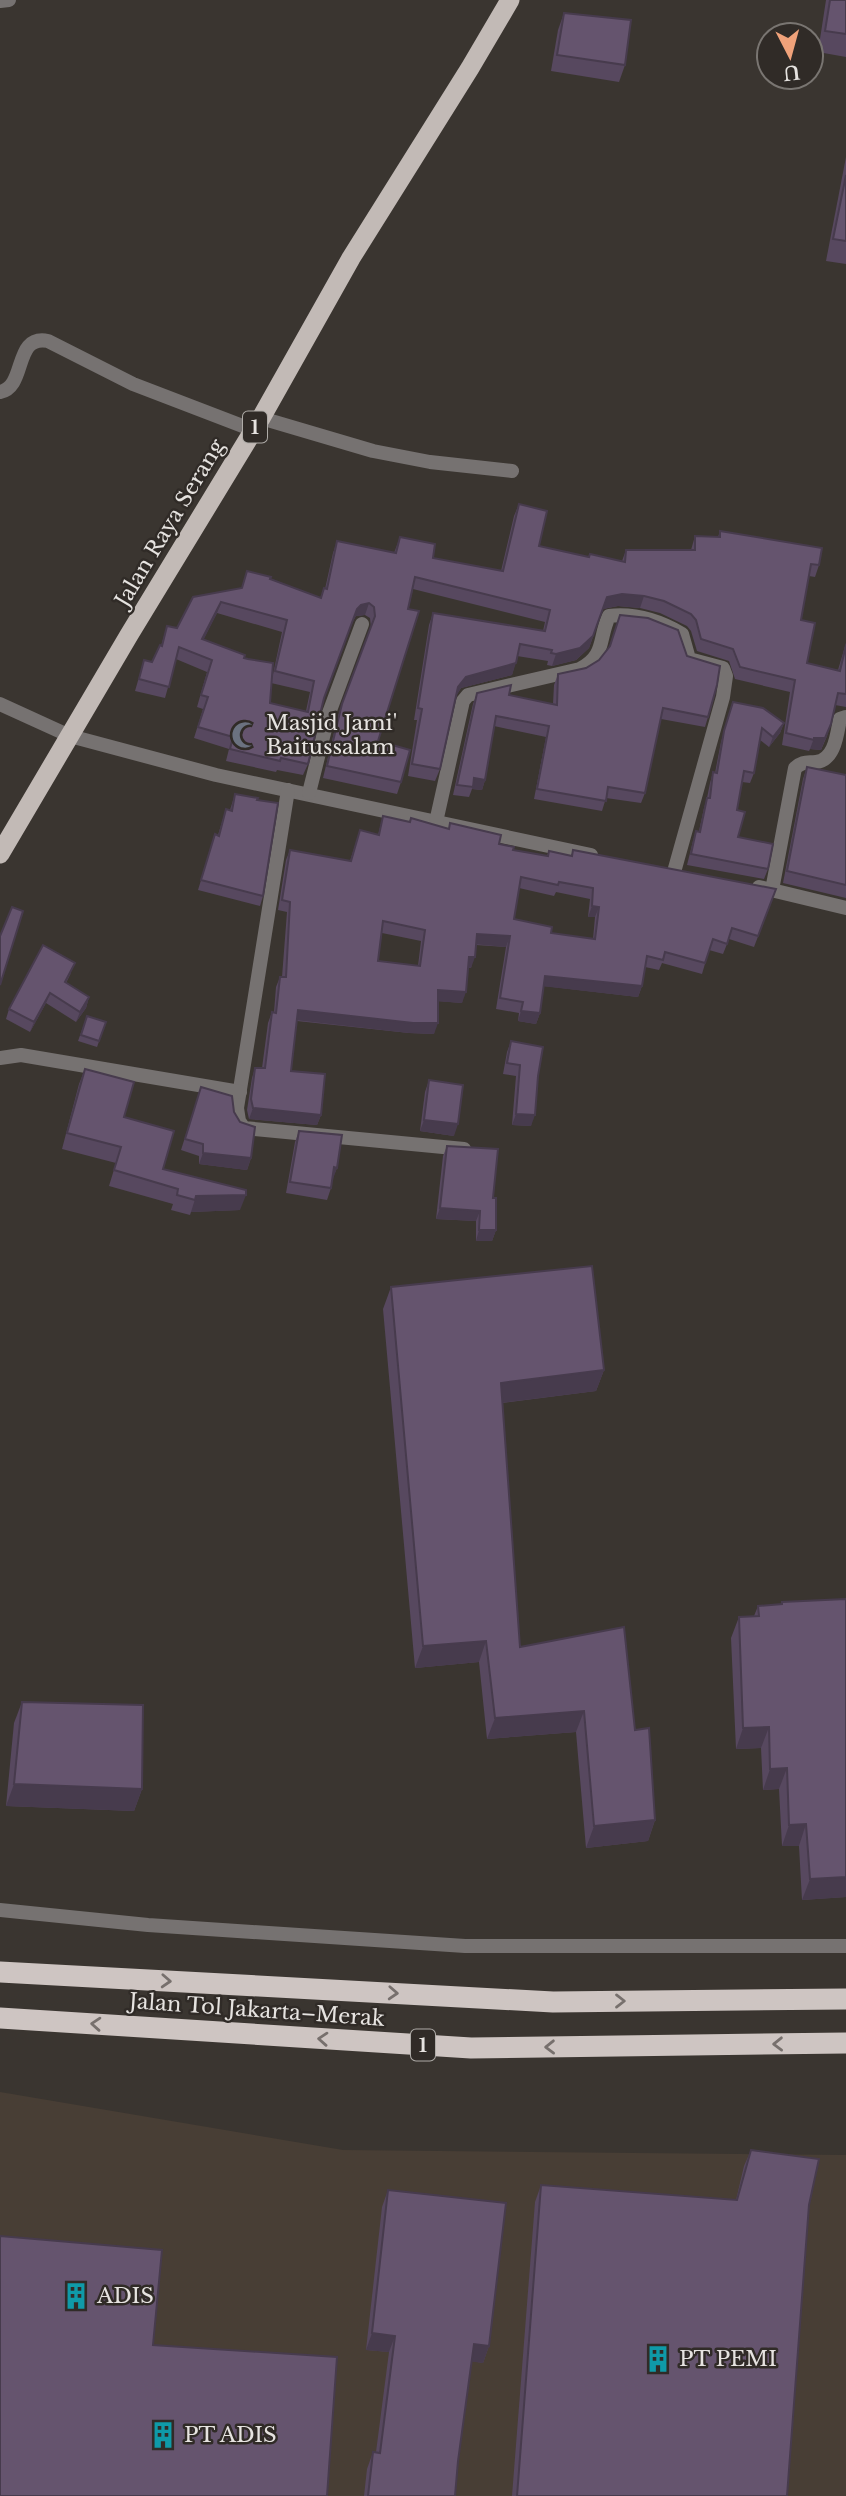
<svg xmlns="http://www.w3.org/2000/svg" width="846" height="2496" font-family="'Libre Baskerville',serif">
<rect width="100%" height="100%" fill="#3a3530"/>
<path fill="#483e35" d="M0 2092 343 2150 846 2155V2496H0Z"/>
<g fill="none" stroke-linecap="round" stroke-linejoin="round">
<g stroke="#767271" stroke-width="14">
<path d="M0 1 9 0"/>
<path d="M0 392C27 387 13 334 48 341L133 384 253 430"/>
<path d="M261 418 373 451 430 462 512 471"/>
<path d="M0 704 70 736 216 775 591 855"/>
<path d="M288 790 237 1108 239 1121 244 1128 464 1149"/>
<path d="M309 793 329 713 362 624"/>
<path d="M436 822 463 701 468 695 580 669C606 655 598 640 609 616 635 613 660 621 682 634L689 659 723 668 726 676 723 697 674 872"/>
<path d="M759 887 846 908"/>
<path d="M772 890 795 768C803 761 807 763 816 762 835 760 837 734 840 719L846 717"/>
<path d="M0 1058 21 1055 240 1092"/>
<path d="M0 1910 148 1925 465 1946H846"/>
</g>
<path stroke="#c2bab6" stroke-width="19" d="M0 854 129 635 261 418 351 258 470 68 510 0"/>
<g stroke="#cec5c2" stroke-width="21">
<path d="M0 1972 553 2002 846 1999"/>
<path d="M0 2018 471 2048 846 2043"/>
</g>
</g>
<g fill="#57485f" fill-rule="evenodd">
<path d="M826 0H846V57L818 52Z"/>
<path d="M564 13 625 65 619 82 551 71 558 30Z"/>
<path d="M846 157V264L826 261Z"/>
<path d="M519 504 539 546 589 557 622 561 626 550H691L695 536 718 537 720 531 819 565 815 577 809 576 801 620 807 663 838 670 846 643V707L835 705 827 736 821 750 810 749 809 751 782 745 790 692 735 679 729 661 697 651 691 631 687 626 660 613 640 608 618 606 603 609 589 648 576 660 552 666 547 665 548 661 517 656 512 675 461 688 456 696 440 769 435 781 408 776 417 720H414L429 625 433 613 543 631 545 622 413 589 378 741 401 782 397 794 323 778 338 716 371 627 370 618 365 615 356 616 353 621 324 699 308 764 303 775 277 770 276 772 226 761 229 749 194 738 203 709 197 707 207 672 176 659 165 698 135 691 144 660 152 662 161 646 167 626 177 628 242 588 247 571 320 598 325 589 333 553 337 541 394 553 400 537 433 558 501 571 514 516ZM217 613 282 632 272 679 244 658 203 640ZM271 683 310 692 306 711 270 703Z"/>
<path d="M620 615 708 717 705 727 661 719 645 793 641 803 606 798 602 811 534 799 546 737 494 726 485 780 482 790 472 789 469 797 453 795 473 704 477 693 509 695 553 704 554 685 558 674 586 668 599 660 609 647Z"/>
<path d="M733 702 784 723 780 733 769 747 760 740 754 773 750 783 742 782 737 810 738 837 768 869 764 879 687 865 693 841 696 831H699L704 808 707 798 710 783 713 772 715 773 721 742Z"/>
<path d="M807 767 846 775V898L783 883 803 779Z"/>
<path d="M235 794 263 896 260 906 198 890 215 834 218 835 226 809 230 810Z"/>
<path d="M383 816 499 844 513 850 547 856 549 851 571 856 573 850 776 889 754 947 729 939 723 954 709 950 702 974 662 963 659 970 645 967 642 986 638 997 544 986 540 1013 536 1024 518 1021 519 1013 496 1009 506 947 476 945 471 968H468L462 1003 438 1001 434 1034 409 1033 297 1021 291 1071 321 1115 317 1125 249 1119 247 1110 252 1078 255 1068H262L268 1023 272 1012H274L276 987 280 977H282L287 912 278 910 286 860 290 850 350 861 360 830 378 835ZM519 888 554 896 556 892 590 899 588 917H595L593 939 551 933 514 919ZM382 933 421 941 418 966 378 961Z"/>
<path d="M71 973 66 983 89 997 86 1008 76 1022 46 1003 30 1032 6 1019 9 1009Z"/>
<path d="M87 1016 106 1022 97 1047 78 1041Z"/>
<path d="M511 1041 538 1076 531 1126 512 1125 516 1076 503 1074 507 1052Z"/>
<path d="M85 1069 124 1117 163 1169 240 1210 191 1212 190 1215 171 1210 173 1204 109 1186 116 1163 62 1149 79 1084Z"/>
<path d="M429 1080 454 1136 420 1131 425 1092Z"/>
<path d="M201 1087 234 1112 251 1158 247 1170 199 1164V1156L181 1150Z"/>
<path d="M299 1131 337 1168 332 1179 331 1188 327 1200 286 1193 295 1142Z"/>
<path d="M447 1146 496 1230 492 1241H476V1221L436 1219 443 1156Z"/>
<path d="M391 1287 604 1370 596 1391 502 1403 520 1647 635 1730 655 1820 648 1841 586 1848 576 1732 487 1739 479 1662 415 1668 383 1309Z"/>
<path d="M846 1599V1897L802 1900 799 1846H782L779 1789 763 1790 761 1748 736 1749 731 1638 739 1617 754 1616 758 1606 781 1605 782 1602Z"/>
<path d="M22 1702 142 1789 134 1811 6 1806 14 1723Z"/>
<path d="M751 2150 809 2205 787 2496H512L535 2202 541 2185 736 2200 744 2166Z"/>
<path d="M388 2190 489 2346 483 2363 471 2361 458 2461 455 2496H364L367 2469 373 2452H376L389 2352 366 2350 382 2207Z"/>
</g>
<g fill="#473b4d">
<path d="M622 594 644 596 640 608 618 606 603 609 607 597Z"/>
<path d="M221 602 217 613 198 651 202 639Z"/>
<path d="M369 603 365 615 356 616 353 621 357 609 361 605Z"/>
<path d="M593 636 589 648 576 660 552 666 556 654Z"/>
<path d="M516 663 512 675 461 688 454 699 458 687 466 677Z"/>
<path d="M784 723 780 733 769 747 773 737Z"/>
<path d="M831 724 821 750 810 749 814 738Z"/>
<path d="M474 778 485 780 482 790 472 789Z"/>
<path d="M592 906 599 907 595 917H588Z"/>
<path d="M477 934 510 936 506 947 473 944Z"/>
<path d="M469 957H475L471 968 465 967Z"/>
<path d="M545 976 642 986 638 997 541 986Z"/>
<path d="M438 990 466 992 462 1003 434 1001Z"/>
<path d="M50 993 46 1003 30 1032 34 1022Z"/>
<path d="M89 997 86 1008 76 1022 80 1012Z"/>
<path d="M298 1010 438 1023 434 1034 409 1033 295 1020Z"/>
<path d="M521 1011 540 1013 536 1024 518 1021Z"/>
<path d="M253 1108 321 1115 317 1125 249 1119Z"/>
<path d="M516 1114 535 1115 531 1126 512 1125Z"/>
<path d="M424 1120 458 1124 454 1136 420 1131Z"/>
<path d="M203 1153 251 1158 247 1170 199 1164Z"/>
<path d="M334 1167 337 1168 333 1179H330Z"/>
<path d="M246 1195 240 1210 191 1212 196 1196Z"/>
<path d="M440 1208 480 1211 476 1221 436 1219Z"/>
<path d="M479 1230H496L492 1241H476Z"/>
<path d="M604 1370 596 1391 493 1404 501 1383Z"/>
<path d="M486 1641 479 1662 415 1668 423 1646Z"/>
<path d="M584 1711 576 1732 487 1739 495 1718Z"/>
<path d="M769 1727 761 1748 736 1749 743 1728Z"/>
<path d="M787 1768 779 1789 763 1790 770 1769Z"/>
<path d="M14 1784 142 1789 134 1811 6 1806Z"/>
<path d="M655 1820 648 1841 586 1848 594 1826Z"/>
<path d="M806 1824 799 1846H782L789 1825Z"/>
<path d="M846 1877V1897L802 1900 810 1879Z"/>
<path d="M372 2333 395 2336 389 2352 366 2350Z"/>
<path d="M474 2344 489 2346 483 2363 467 2361Z"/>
</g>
<g fill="#65546e" stroke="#473b4d" stroke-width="2" fill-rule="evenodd">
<path d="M830 0H846V34L825 31Z"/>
<path d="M564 13 631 20 625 65 557 55Z"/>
<path d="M846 175V241L833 239Z"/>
<path d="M519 504 547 511 539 546 589 557 590 554 625 562 626 550H695V536L720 537V531L822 548 819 565 811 564 801 620 815 623 807 663 840 671 846 645V694L838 693 831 724 825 738H814V740L786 733 795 680 740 667 733 649 701 639 696 620 691 614 664 601 644 596 622 594 607 597 593 636 580 648 556 654 551 653 552 650 520 644 516 663 466 677 458 687 440 769 412 764 422 709 418 708 433 613 545 631 550 610 415 577 408 609 419 611 378 741 410 750 401 782 327 766 342 704 375 616 374 607 369 603 361 605 357 609 324 698 308 764 281 758 280 761 230 749 233 737 198 727 208 697 201 695 212 660 179 647 169 687 139 679 144 660 152 662 160 645 162 646 167 626 177 628 193 597 242 588 247 571 271 577 270 579 321 598 324 588 327 589 337 541 396 553 400 537 435 544 433 558 503 571ZM221 602 287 620 275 671 314 681 308 712 270 703 273 663 248 659 244 658 245 655 202 639Z"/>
<path d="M620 615 648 618 678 630 687 656 720 666 717 685 708 717 663 708 645 793 608 787 606 801 537 789 549 726 496 716 485 780 474 778 473 787 457 785 477 693 511 685 509 695 557 705 558 674 586 668 599 660 610 646Z"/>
<path d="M733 702 763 708 784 723 773 737 762 728 754 773 744 771 737 810 745 812 738 837 773 844 768 869 691 854 696 831 700 832 707 798H710L713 772 717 773 724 731Z"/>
<path d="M807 767 846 775V885L787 871Z"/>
<path d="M235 794 258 798 257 800 278 803 263 896 201 880 215 834 219 836 226 809 232 811Z"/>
<path d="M383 816 410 822 411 818 449 829 450 823 501 835 499 844 514 847 513 850 548 856 549 851 572 856 573 850 776 889 758 936 732 928 727 944 713 939 705 963 665 952 663 960 647 956 642 986 545 976 540 1013 521 1011 523 1002 500 998 510 936 477 934 475 957H469L466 992 438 990V1023H413L298 1010 291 1071 325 1074 321 1115 253 1108 251 1099 255 1068H265L272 1012 276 1013 280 977H286L290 902 282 900 290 850 351 861 360 830 379 835ZM521 877 558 885 559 882 593 888 592 906 599 907 595 939 551 933 552 927 514 919ZM383 921 425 930 420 966 378 961Z"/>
<path d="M12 907 23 911 0 985V936Z"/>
<path d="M43 945 75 963 65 982 89 997 80 1012 50 993 34 1022 9 1009Z"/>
<path d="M87 1016 106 1022 99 1041 81 1035Z"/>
<path d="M511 1041 543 1047 538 1076 535 1115 516 1114 520 1065 507 1063Z"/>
<path d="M85 1069 134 1082 124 1117 174 1131 163 1169 246 1190V1195L196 1196 195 1200 177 1195 178 1189 114 1170 121 1147 67 1133Z"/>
<path d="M429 1080 463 1085 458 1124 424 1120Z"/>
<path d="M201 1087 232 1096 234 1112 240 1122 255 1127 251 1158 203 1153V1144L185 1139Z"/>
<path d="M299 1131 342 1135 337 1168 334 1167 331 1188 290 1182Z"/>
<path d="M447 1146 498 1149 493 1198H496V1230H479L480 1211 440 1208Z"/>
<path d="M592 1266 604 1370 501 1383 520 1647 624 1627 635 1730 649 1728 655 1820 594 1826 584 1711 495 1718 486 1641 423 1646 391 1287Z"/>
<path d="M846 1599V1877L810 1879 806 1824 789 1825 787 1768 770 1769 769 1727 743 1728 739 1617 759 1616 758 1606 782 1604V1602Z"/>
<path d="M22 1702 143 1705 142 1789 14 1784Z"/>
<path d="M751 2150 819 2159 809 2205 787 2496H517L541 2185 737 2200Z"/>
<path d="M388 2190 506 2203 489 2346 474 2344 458 2461 455 2496H368L373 2452 380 2453 395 2336 372 2333Z"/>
<path d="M0 2236 162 2250 153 2345 337 2357 327 2496H0Z"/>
</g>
<defs><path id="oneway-chevron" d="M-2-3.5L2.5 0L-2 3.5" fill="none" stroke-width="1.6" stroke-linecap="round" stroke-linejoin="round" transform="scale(1.75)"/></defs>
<g stroke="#77706d">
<use href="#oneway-chevron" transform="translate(166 1981) rotate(3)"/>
<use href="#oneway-chevron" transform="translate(393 1993) rotate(3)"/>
<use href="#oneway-chevron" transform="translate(620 2001)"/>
<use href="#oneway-chevron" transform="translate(96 2024) rotate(-176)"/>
<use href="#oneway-chevron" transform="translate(323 2039) rotate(-176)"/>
<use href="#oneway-chevron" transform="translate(778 2044) rotate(179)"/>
<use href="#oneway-chevron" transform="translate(550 2047) rotate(179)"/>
</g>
<defs>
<symbol id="mosque-bare" viewBox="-9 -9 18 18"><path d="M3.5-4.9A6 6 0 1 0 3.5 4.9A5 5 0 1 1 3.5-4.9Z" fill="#6b7280" stroke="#302b27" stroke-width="2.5" paint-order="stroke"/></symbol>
<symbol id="building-bare" viewBox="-9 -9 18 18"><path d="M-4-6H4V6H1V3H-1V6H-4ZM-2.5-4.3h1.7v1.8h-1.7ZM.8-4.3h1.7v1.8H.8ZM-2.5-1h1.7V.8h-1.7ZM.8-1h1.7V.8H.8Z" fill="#0f9aa8" stroke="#302b27" stroke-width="2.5" paint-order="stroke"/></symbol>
</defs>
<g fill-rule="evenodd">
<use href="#mosque-bare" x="226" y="716" width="38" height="38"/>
<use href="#building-bare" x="57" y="2277" width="38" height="38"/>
<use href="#building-bare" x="639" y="2340" width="38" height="38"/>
<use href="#building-bare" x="144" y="2416" width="38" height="38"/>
</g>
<g text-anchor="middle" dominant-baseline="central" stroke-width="5" stroke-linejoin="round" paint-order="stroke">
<g fill="#302b27" stroke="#afaca8" stroke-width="2">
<rect x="243" y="411.5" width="24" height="31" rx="5"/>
<rect x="411" y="2029.5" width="24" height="31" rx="5"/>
</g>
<g font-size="19" font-weight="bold" fill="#e6e3e0">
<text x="255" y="427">1</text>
<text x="423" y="2045">1</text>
</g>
<g font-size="21" fill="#e6e3e0" stroke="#302b27">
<text transform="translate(170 523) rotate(-59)">Jalan Raya Serang</text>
<text transform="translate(257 2010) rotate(4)">Jalan Tol Jakarta–Merak</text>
</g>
<g font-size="21" fill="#e6e3e0" stroke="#302b27" text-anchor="start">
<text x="266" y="723">Masjid Jami'<tspan x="266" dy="24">Baitussalam</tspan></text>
<text x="97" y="2296">ADIS</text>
<text x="679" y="2359">PT PEMI</text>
<text x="184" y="2435">PT ADIS</text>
</g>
</g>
<g transform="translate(790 56) rotate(174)"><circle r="33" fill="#302b27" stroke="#797571" stroke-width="2"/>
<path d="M0-5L12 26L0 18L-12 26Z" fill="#f0a27a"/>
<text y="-10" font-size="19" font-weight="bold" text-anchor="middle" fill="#e6e3e0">U</text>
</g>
</svg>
